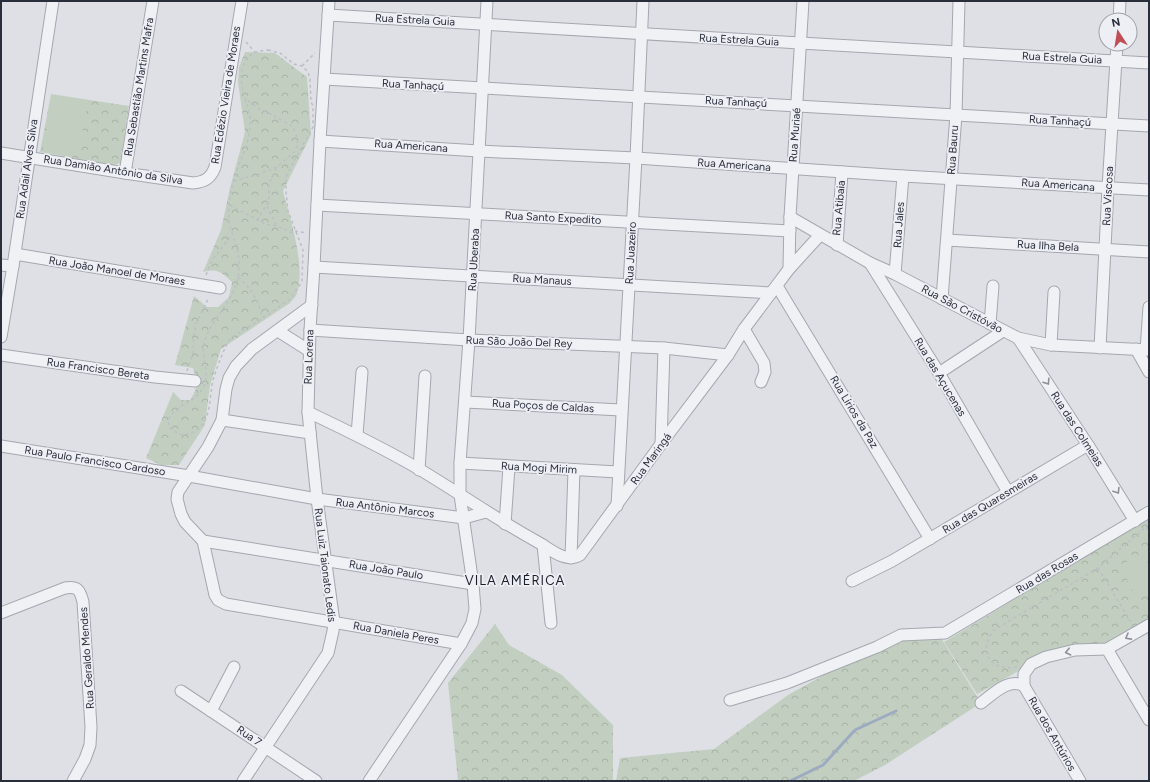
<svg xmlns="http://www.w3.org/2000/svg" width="1150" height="782" font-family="Figtree,sans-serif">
<defs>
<pattern id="forest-crowns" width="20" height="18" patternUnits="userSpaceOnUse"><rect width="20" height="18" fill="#c2cfc0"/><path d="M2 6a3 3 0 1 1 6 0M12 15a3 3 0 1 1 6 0" fill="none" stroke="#a7b2a6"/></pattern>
</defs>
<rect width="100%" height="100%" fill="#dee0e6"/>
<g fill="url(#forest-crowns)">
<path d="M245 52 275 53 307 77 311 135 283 191C290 219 306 265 297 293 296 297 292 300 290 303L221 349 210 385 205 425 179 465H161L146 458 173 392 181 400H190C199 387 197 382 193 368L175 365 194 296 207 307H218L229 297 232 282C221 272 218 268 203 272L221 230 230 188 245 132 238 82 239 67Z"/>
<path d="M51 94 129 106 120 163 114 165 40 152Z"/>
<path d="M1149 518V618L1104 643 1079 644 1058 649 977 694 944 642Z"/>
<path d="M495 624 509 645 562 675 613 725V781H458L448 683Z"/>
<path d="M938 633 981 703 885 765 854 781H616L620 758 714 749 788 695 863 653 901 635Z"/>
</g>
<g fill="#c2cfc0">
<path d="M53 96 88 102 78 156 43 149Z"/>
<path d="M1142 553 1149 565V589L1136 596 1119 566Z"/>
</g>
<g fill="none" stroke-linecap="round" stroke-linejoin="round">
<path stroke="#9dabc2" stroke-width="3" d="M790 781 823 765 855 730 896 711"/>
<defs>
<g id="minor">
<path d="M328 15 800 43 1149 63"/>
<path d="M1119 20 1120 1"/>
<path d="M324 79 1149 126"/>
<path d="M320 141 479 151 636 158 903 176 1149 190"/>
<path d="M1 153 125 173 193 183C205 182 211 178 215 167L242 1"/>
<path d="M125 173 153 1"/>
<path d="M317 205 790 231"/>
<path d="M790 217 870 263 895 274 1018 338 1051 345 1149 350"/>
<path d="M947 240 1149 252"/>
<path d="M837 245 842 172"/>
<path d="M15 254 220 288"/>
<path d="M870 263 939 373 1008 492"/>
<path d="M1 265 13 266"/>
<path d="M314 267 771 293"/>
<path d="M789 269 820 235"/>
<path d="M895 274 903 176"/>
<path d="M777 286 930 539"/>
<path d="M942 299 956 115 959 1"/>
<path d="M312 305 252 349 236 366 229 378 226 389 222 420 208 447 178 492 177 499 181 514 185 522 203 541 215 595 218 600 226 604 461 644"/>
<path d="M990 324 993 286"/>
<path d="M744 329 764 363 765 372 761 382"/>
<path d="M310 330 469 340 664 348 728 355"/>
<path d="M278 331 308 350"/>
<path d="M1 337 13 266 53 1"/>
<path d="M1018 338 1088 445 1135 521"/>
<path d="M1051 345 1054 292"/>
<path d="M1100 348 1108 188 1117 44"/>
<path d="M1136 349 1149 372"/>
<path d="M1146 350 1149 307"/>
<path d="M1 355 155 377 195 381"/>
<path d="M939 373 1003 331"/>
<path d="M465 402 621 410"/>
<path d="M308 412C346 430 383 448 419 469 459 493 496 519 536 541 549 548 565 564 580 555L661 444 728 355 744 329 789 269 790 217 803 1"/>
<path d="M222 420 310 433"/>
<path d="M357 435 362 372"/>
<path d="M661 444 664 348"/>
<path d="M1 446 189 476 317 499 464 518 486 512"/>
<path d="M460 463 618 472"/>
<path d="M419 470 425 376"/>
<path d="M617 506 636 158 643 1"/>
<path d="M505 524 509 467"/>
<path d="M203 541 473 584"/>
<path d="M543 545 551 623"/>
<path d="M571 558 574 470"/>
<path d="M852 581 892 561 1088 445"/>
<path d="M1 613 65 588C78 586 80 590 83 602L91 727 90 745 85 759 73 781"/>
<path d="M1107 649 1149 720"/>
<path d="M181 691 316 781"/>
<path d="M730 700 787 683 877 647 901 635 945 633 1149 512"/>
<path d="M981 703C993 694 1009 677 1024 686"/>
<path d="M211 711 234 667"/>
<path d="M243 781 328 653 333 631 334 622 317 499 308 412 310 330 314 267 320 141 329 1"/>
<path d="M369 781 461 644 472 623 475 609 473 584 460 495V463L469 340 487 1"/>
<path d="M1080 781 1024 686V674L1031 664 1046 657 1075 650 1107 649 1149 625"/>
</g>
</defs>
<use href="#minor" stroke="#a4a7af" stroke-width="13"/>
<g stroke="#bcbec5" stroke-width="1.5" stroke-dasharray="3 3" stroke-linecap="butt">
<path d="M246 42 255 52"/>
<path d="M268 50 280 53 294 64 302 66 308 72 310 79 311 102 313 106V127L294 161 286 177V192L288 211 303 250 302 282 290 299 269 314 231 338 228 342C222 354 217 367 213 380 209 397 212 426 191 433 182 437 176 433 169 427L168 420C178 402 193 405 203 388 211 374 201 359 204 344 209 321 233 303 238 277 240 267 239 253 236 244 233 236 230 229 229 220 228 205 231 187 236 172 242 157 249 143 250 126 252 106 236 87 243 67 247 54 255 51 268 50Z"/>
<path d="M302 66 315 53"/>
<path d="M234 181 259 174 277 167 295 151 298 144 296 134 292 126 271 114 259 109 246 99"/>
<path d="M230 205 265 224 277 226 292 233 296 231 306 233"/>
<path d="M267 206 277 226"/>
<path d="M257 220 269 201V184L277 167"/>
<path d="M206 275 212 260 232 235"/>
<path d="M238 277C252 289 259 301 262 318"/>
<path d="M187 371 193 353 194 335 196 324 209 297"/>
<path d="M1146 527 1149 532"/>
<path d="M1098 568 1132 624"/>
<path d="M1017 667C991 672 977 652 994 630L1098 568 1146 527"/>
</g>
<use href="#minor" stroke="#f0f1f5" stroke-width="11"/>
</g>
<defs><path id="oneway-chevron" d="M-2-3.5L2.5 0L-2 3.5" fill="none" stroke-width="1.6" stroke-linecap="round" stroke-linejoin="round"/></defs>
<g stroke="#8c9098">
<use href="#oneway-chevron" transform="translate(1047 382) rotate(57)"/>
<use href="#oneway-chevron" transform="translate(1117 491) rotate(58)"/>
<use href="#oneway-chevron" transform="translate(1128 637) rotate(151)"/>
<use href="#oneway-chevron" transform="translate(1068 652) rotate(167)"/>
</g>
<g text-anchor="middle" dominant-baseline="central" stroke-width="3.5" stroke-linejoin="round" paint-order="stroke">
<g font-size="11" fill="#292e3b" stroke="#edeff4">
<text transform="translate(415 20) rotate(3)">Rua Estrela Guia</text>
<text transform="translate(739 40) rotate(3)">Rua Estrela Guia</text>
<text transform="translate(1062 58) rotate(3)">Rua Estrela Guia</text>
<text transform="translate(413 85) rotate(3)">Rua Tanhaçú</text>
<text transform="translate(139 87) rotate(-81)">Rua Sebastião Martins Mafra</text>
<text transform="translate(226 95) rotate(-81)">Rua Edézio Vieira de Moraes</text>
<text transform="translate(736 102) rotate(3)">Rua Tanhaçú</text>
<text transform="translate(1060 121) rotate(3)">Rua Tanhaçú</text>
<text transform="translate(795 135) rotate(-86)">Rua Muriaé</text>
<text transform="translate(411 146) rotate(4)">Rua Americana</text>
<text transform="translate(953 150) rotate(-86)">Rua Bauru</text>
<text transform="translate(734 165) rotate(4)">Rua Americana</text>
<text transform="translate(27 169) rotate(-82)">Rua Adail Alves Silva</text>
<text transform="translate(113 170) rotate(9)">Rua Damião Antônio da Silva</text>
<text transform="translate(1058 185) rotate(4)">Rua Americana</text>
<text transform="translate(1108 196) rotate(-87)">Rua Viscosa</text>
<text transform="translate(839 208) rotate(-85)">Rua Atibaia</text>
<text transform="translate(553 218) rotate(3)">Rua Santo Expedito</text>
<text transform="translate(899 225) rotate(-86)">Rua Jales</text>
<text transform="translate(1048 246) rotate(3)">Rua Ilha Bela</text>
<text transform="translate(631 253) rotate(-87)">Rua Juazeiro</text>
<text transform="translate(474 260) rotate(-87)">Rua Uberaba</text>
<text transform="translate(117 271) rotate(9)">Rua João Manoel de Moraes</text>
<text transform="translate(542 280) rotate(3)">Rua Manaus</text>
<text transform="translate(962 309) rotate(28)">Rua São Cristóvão</text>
<text transform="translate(519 342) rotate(2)">Rua São João Del Rey</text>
<text transform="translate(309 357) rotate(-88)">Rua Lorena</text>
<text transform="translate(98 369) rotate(8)">Rua Francisco Bereta</text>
<text transform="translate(940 377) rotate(59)">Rua das Açucenas</text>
<text transform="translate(543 406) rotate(3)">Rua Poços de Caldas</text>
<text transform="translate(854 412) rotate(59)">Rua Lírios da Paz</text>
<text transform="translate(1077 429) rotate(57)">Rua das Colmeias</text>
<text transform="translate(651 459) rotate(-54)">Rua Maringá</text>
<text transform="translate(95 461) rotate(9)">Rua Paulo Francisco Cardoso</text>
<text transform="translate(539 468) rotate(3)">Rua Mogi Mirim</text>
<text transform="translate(990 503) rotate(-31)">Rua das Quaresmeiras</text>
<text transform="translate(385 508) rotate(7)">Rua Antônio Marcos</text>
<text transform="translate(325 565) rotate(83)">Rua Luiz Taionato Ledis</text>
<text transform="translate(386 570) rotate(9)">Rua João Paulo</text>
<text transform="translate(1047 573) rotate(-31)">Rua das Rosas</text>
<text transform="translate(396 633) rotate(10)">Rua Daniela Peres</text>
<text transform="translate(87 658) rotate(-94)">Rua Geraldo Mendes</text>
<text transform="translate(1052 734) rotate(60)">Rua dos Antúrios</text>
<text transform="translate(249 736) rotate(34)">Rua 7</text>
</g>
<g font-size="13" letter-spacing="1" fill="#1b1f2c" stroke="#edeff4">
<text x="515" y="580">VILA AMÉRICA</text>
</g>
</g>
<rect width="1150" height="782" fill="none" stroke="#292e3b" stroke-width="4"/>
<g transform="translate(1118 32) rotate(348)"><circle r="19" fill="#edeff4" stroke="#9fa2aa"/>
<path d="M0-3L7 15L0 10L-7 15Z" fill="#bf4f56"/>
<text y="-6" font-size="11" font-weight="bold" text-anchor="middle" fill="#292e3b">N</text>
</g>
</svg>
